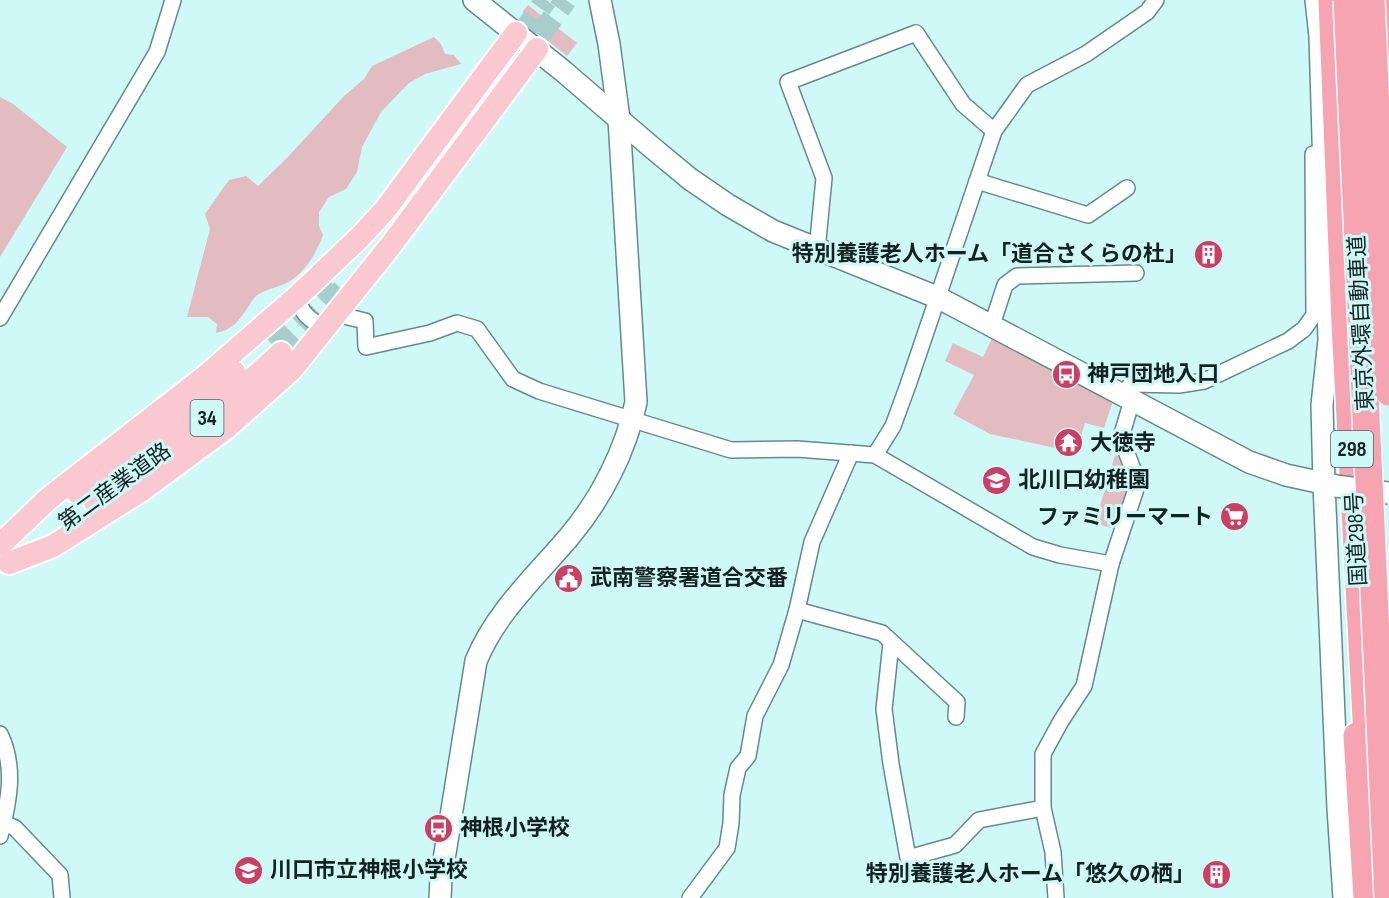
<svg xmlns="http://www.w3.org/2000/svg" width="1389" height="898" font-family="'Sofia Sans Condensed','Noto Sans JP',sans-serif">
<rect width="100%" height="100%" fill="#cef9f7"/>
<g fill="#e2bcc1">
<path d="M528 5 577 43 567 56 523 21V11Z"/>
<path d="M434 37 441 44 445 54 454 55 461 64 425 74 409 83 381 112 362 147 357 172 346 189 329 197 319 212V226L323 235C317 253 302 278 282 285 274 288 264 290 256 296 253 299 250 304 248 307 239 321 232 330 216 333L217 324 208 317H187L210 229 205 214 229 180 246 176 258 186 287 158 344 96 364 79 372 66Z"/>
<path d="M0 97 13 104 67 147 0 257Z"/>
<path d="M993 336 1113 401 1104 428 1085 423 1079 443 1064 450 990 434 953 414 974 375 945 361 953 343 983 357Z"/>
<path d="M1115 455 1121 457 1131 492 1118 530 1095 523Z"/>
</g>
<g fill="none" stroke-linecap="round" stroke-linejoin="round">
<g stroke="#a8cecc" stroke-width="22" stroke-dasharray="22 11" stroke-linecap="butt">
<path d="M521 35 546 0"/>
<path d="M520 62 566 0"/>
<path d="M269 341 330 281"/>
<path d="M281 353 350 282"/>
</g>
<defs>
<g id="street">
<path d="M977 181 1088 215 1127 188"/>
<path d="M817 250 824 178 788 82 916 33 963 104 994 131"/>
<path d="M299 295C296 308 313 327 327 324"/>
<path d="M336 314 365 321 366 347 430 333 457 323 477 329 513 379 539 391 731 450 797 449 875 455 1033 547 1060 555 1111 564"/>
<path d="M0 318 157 52 173 0"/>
<path d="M992 325 1005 285 1017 276 1136 273"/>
<path d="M1123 394 1131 384 1179 385 1204 381 1288 341 1304 329 1314 315 1313 154"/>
<path d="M875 455 893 426 908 385 994 131 1027 85 1086 54 1147 12 1156 0"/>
<path d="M797 610 882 633 957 702 956 717"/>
<path d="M891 643 884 709 891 764 908 858 955 845 979 820 1043 808"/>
<path d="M0 734C16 767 9 802 0 836"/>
<path d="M4 823 15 828 60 875 62 898"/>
<path d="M690 898 727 848 731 823 732 795 738 768 748 756 755 716 781 665 797 610 812 542 851 453"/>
<path d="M1056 898 1053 852 1043 808V754L1061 721 1084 686 1111 564 1138 483 1123 443 1122 434 1132 400"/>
</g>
<g id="secondary">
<path d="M474 0 563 71 649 145 690 179 728 205 773 231 939 298 1249 462 1286 475 1336 486"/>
<path d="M1316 0 1320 36 1329 340 1322 405 1324 484 1338 808 1344 898"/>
<path d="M440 898 441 878 476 661C496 612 536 576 569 537 601 499 626 450 636 402L619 119 609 44 600 0"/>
</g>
<g id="primary">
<path d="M78 493 156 437 234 372"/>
<path d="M95 502C161 458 223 407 281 353"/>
<path d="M0 545 48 499 206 376 299 295 360 237 385 210 516 33"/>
<path d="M9 563 53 546 142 490 226 428 292 369 391 245 537 49"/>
</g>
<g id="highway">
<path d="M1332 0 1345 324 1368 756"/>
<path d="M1386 0 1389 80"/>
<path d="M1357 736 1367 898"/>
</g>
</defs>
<use href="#street" stroke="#638b8a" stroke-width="18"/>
<use href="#secondary" stroke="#638b8a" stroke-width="24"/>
<use href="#primary" stroke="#fff" stroke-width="26"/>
<use href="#highway" stroke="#fff" stroke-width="30"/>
<use href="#street" stroke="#fff" stroke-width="15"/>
<use href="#secondary" stroke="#fff" stroke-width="21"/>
<use href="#primary" stroke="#fac8d1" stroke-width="22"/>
<use href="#highway" stroke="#f7a4b2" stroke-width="27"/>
<defs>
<path id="secondary-bridge" d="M1336 486 1389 493"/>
<g id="highway-bridge">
<path d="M1347 0 1388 898"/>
<path d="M1371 0 1389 392"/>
</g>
</defs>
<use href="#secondary-bridge" stroke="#638b8a" stroke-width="24" stroke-linecap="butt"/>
<use href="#highway-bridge" stroke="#fff" stroke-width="30" stroke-linecap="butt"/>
<use href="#secondary-bridge" stroke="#fff" stroke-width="21"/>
<use href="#highway-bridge" stroke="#f7a4b2" stroke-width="27"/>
</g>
<defs>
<symbol id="building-disc" viewBox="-11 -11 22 22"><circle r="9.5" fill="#cd3e65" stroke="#cef9f7"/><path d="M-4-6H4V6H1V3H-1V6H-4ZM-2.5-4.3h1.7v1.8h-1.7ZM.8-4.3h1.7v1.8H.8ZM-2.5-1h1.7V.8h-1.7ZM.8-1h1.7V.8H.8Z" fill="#fff"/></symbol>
<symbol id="bus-disc" viewBox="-11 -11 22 22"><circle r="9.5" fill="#cd3e65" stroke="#cef9f7"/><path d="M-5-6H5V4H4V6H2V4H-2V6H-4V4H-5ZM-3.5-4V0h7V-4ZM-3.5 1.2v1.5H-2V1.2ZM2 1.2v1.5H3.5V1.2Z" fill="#fff"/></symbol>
<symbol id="temple-disc" viewBox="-11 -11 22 22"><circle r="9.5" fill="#cd3e65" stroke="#cef9f7"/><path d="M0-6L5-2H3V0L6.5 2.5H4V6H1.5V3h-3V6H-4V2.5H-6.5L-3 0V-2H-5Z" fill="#fff"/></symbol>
<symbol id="school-disc" viewBox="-11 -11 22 22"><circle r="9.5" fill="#cd3e65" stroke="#cef9f7"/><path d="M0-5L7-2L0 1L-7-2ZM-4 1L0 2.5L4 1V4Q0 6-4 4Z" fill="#fff"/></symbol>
<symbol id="supermarket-disc" viewBox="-11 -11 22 22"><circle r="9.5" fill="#cd3e65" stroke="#cef9f7"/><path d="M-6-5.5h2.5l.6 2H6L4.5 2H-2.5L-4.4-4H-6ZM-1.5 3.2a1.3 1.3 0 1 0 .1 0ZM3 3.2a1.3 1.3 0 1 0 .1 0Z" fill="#fff"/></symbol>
<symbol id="civic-disc" viewBox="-11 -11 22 22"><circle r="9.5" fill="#cd3e65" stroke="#cef9f7"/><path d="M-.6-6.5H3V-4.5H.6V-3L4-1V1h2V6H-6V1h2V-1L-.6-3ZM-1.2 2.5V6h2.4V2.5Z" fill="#fff"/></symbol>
</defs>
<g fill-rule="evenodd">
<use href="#building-disc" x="1192" y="238" width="33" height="33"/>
<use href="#bus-disc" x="1050" y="358" width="33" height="33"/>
<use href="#temple-disc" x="1052" y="426" width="33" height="33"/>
<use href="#school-disc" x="980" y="464" width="33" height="33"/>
<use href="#supermarket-disc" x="1218" y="500" width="33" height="33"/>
<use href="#civic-disc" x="552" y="562" width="33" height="33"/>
<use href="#bus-disc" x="422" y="812" width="33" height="33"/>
<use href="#school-disc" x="232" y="854" width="33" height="33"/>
<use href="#building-disc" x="1200" y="858" width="33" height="33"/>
</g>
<g text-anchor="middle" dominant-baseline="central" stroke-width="6" stroke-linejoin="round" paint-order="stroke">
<g fill="#cef9f7" stroke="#4a6262" stroke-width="1.5">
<rect x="190.5" y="400" width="33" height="36" rx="4.5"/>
<rect x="1331" y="431" width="42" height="36" rx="4.5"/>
</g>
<g font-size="21" font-weight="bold" fill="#122222">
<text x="207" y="418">34</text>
<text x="1352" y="449">298</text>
</g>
<g font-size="22" font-weight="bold" fill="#122222" stroke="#cef9f7" text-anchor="start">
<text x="1187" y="254" text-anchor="end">特別養護老人ホーム「道合さくらの杜」</text>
<text x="1087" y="374">神戸団地入口</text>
<text x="1090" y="443">大徳寺</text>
<text x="1018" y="480">北川口幼稚園</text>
<text x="1213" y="517" text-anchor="end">ファミリーマート</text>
<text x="590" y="578">武南警察署道合交番</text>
<text x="460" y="828">神根小学校</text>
<text x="270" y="870">川口市立神根小学校</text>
<text x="1195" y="874" text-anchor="end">特別養護老人ホーム「悠久の栖」</text>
</g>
<g font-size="22" fill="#122222" stroke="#cef9f7">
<text transform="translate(1362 323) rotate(-93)">東京外環自動車道</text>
<text transform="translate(115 487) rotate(-36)">第二産業道路</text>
<text transform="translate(1357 539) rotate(-93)">国道298号</text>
</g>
</g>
</svg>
